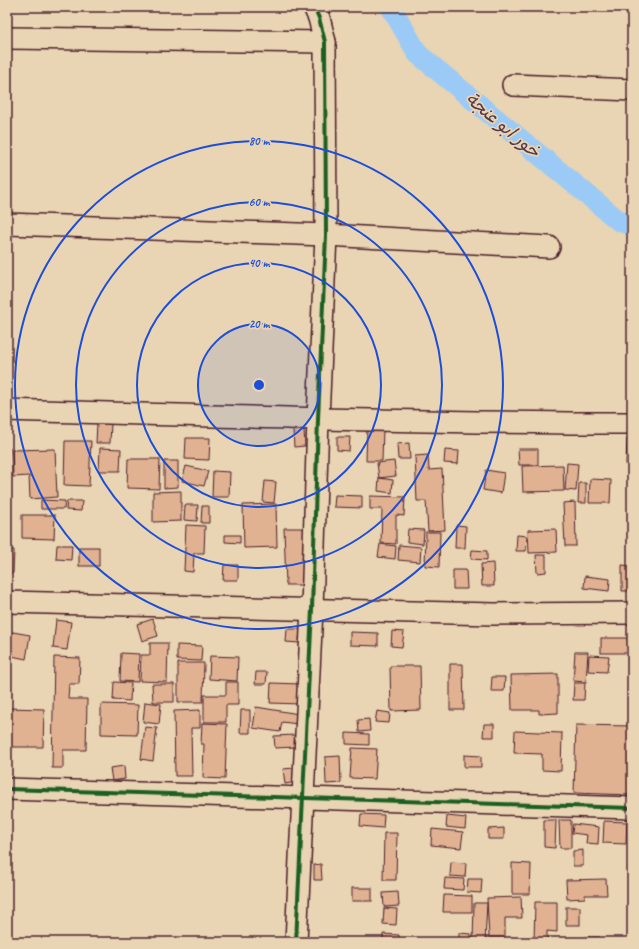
<svg xmlns="http://www.w3.org/2000/svg" width="639" height="949" font-family="Caveat,'Playpen Sans Arabic',sans-serif">
	<style>
		.lines { fill: none; stroke-linecap: round; stroke-linejoin: round }
		.canal { stroke: #9bcaf6; stroke-width: 21 }
		.building { fill: #e1b292; stroke: #4a1f2b }
		.minor-casing { stroke: #4a1f2b; stroke-width: 24 }
		.minor { stroke: #e9d5b3; stroke-width: 21 }
		.cycleway-casing { stroke: #e9d5b3; stroke-width: 6 }
		.cycleway { stroke: #1b5e20; stroke-width: 4 }
		.ring { fill: none; stroke: #1d4ed8; stroke-width: 2 }
		.labels { text-anchor: middle; dominant-baseline: central; stroke-width: 3.5; stroke-linejoin: round; paint-order: stroke }
		.water-label { font-size: 18px; font-style: italic; fill: #563949; stroke: #e9d5b3 }
		.centre { fill: #1d4ed8; stroke: #e9d5b3; stroke-width: 2 }
		.ring-label { font-size: 12px; text-anchor: middle; font-weight: bold; fill: #1d4ed8; stroke: #e9d5b3; stroke-width: 3.5; stroke-linejoin: round; paint-order: stroke }
	</style>
	<rect width="100%" height="100%" fill="#e9d5b3"/>
	<filter id="ink" filterUnits="userSpaceOnUse"><feTurbulence type="fractalNoise" baseFrequency=".025" numOctaves="2"/><feDisplacementMap in="SourceGraphic" scale="8" xChannelSelector="R" yChannelSelector="G"/><feConvolveMatrix kernelMatrix="1 2 1 2 8 2 1 2 1" color-interpolation-filters="sRGB"/></filter>
	<g filter="url(#ink)">
		<g class="lines">
			<polyline class="canal" points="391,7 418,54 619,221 632,225"/>
		</g>
		<g class="building">
			<polygon points="97,423 111,423 110,443 96,443"/>
			<polygon points="367,428 383,429 382,461 366,461"/>
			<polygon points="293,430 304,430 305,446 294,447"/>
			<polygon points="337,437 350,437 349,451 337,450"/>
			<polygon points="186,438 210,438 209,460 185,459"/>
			<polygon points="627,438 632,438 632,466 626,465"/>
			<polygon points="65,441 91,441 89,486 64,485"/>
			<polygon points="409,443 410,459 398,459 397,444"/>
			<polygon points="7,448 10,448 9,471 7,471"/>
			<polygon points="100,448 121,449 120,471 99,471"/>
			<polygon points="55,449 57,497 30,499 29,476 13,477 12,450"/>
			<polygon points="518,449 538,449 538,465 519,465"/>
			<polygon points="445,450 459,451 458,464 444,463"/>
			<polygon points="428,455 429,470 442,469 445,530 428,531 426,501 417,501 415,456"/>
			<polygon points="128,459 160,459 159,489 127,488"/>
			<polygon points="164,461 178,461 178,487 164,488"/>
			<polygon points="394,461 396,476 379,478 377,463"/>
			<polygon points="567,463 578,464 576,491 565,490"/>
			<polygon points="563,465 564,491 523,492 522,466"/>
			<polygon points="186,466 208,471 204,486 182,481"/>
			<polygon points="486,470 504,473 501,493 483,490"/>
			<polygon points="213,471 230,472 229,497 212,497"/>
			<polygon points="7,473 11,474 9,491 7,491"/>
			<polygon points="379,478 393,480 392,493 378,491"/>
			<polygon points="590,479 611,480 610,503 589,503"/>
			<polygon points="265,481 276,482 274,503 263,502"/>
			<polygon points="579,483 586,483 586,503 578,503"/>
			<polygon points="181,491 181,521 153,522 153,492"/>
			<polygon points="335,495 362,496 362,508 334,507"/>
			<polygon points="370,496 405,497 404,516 396,515 396,544 381,543 382,509 370,509"/>
			<polygon points="7,497 11,524 7,525"/>
			<polygon points="41,500 65,501 64,509 41,509"/>
			<polygon points="67,501 82,501 81,511 66,510"/>
			<polygon points="575,502 576,546 565,546 563,503"/>
			<polygon points="276,504 277,547 244,548 243,505"/>
			<polygon points="185,505 198,505 197,521 184,520"/>
			<polygon points="202,506 209,506 209,523 201,523"/>
			<polygon points="22,515 55,515 54,539 22,538"/>
			<polygon points="186,525 205,526 204,553 194,553 193,572 184,571"/>
			<polygon points="456,525 466,526 465,548 455,548"/>
			<polygon points="284,528 304,528 306,585 286,585"/>
			<polygon points="408,529 424,530 423,544 407,542"/>
			<polygon points="556,529 557,552 529,553 528,530"/>
			<polygon points="426,532 440,532 439,567 425,566"/>
			<polygon points="225,535 240,535 240,543 225,542"/>
			<polygon points="517,535 527,536 526,551 516,551"/>
			<polygon points="380,544 396,546 395,559 378,557"/>
			<polygon points="57,545 72,545 71,560 56,559"/>
			<polygon points="399,545 421,547 420,562 398,560"/>
			<rect x="79" y="547" width="20" height="19"/>
			<polygon points="7,549 14,550 13,573 7,573"/>
			<polygon points="472,550 487,551 487,560 471,559"/>
			<polygon points="536,555 546,555 546,572 537,573"/>
			<polygon points="493,563 494,586 482,586 481,564"/>
			<polygon points="224,565 238,565 238,580 223,580"/>
			<polygon points="622,565 632,566 632,591 622,591"/>
			<polygon points="453,570 466,570 467,589 453,589"/>
			<polygon points="585,576 610,579 609,591 584,588"/>
			<polygon points="153,619 158,636 142,641 137,624"/>
			<polygon points="56,620 71,622 67,650 53,648"/>
			<polygon points="287,629 300,629 299,643 286,642"/>
			<polygon points="7,631 30,635 26,659 7,655"/>
			<polygon points="392,631 404,632 402,647 391,646"/>
			<polygon points="350,632 378,633 378,646 350,645"/>
			<rect x="601" y="638" width="31" height="15"/>
			<polygon points="150,643 168,643 167,682 140,681 141,655 150,655"/>
			<polygon points="177,645 202,646 201,661 177,660"/>
			<polygon points="575,652 588,652 586,682 573,681"/>
			<polygon points="121,653 139,654 138,682 120,681"/>
			<polygon points="589,655 609,656 607,672 588,671"/>
			<polygon points="210,656 238,657 237,681 209,679"/>
			<polygon points="54,657 80,658 79,684 69,684 68,699 87,699 86,750 63,750 63,768 52,768"/>
			<polygon points="178,663 204,663 203,702 178,702"/>
			<polygon points="450,664 463,664 464,710 450,710"/>
			<polygon points="390,666 420,666 421,710 391,711"/>
			<polygon points="256,672 267,672 266,684 255,684"/>
			<polygon points="558,674 558,713 539,714 539,710 512,710 511,675"/>
			<polygon points="492,677 505,677 504,691 491,691"/>
			<polygon points="114,682 131,683 130,701 113,700"/>
			<polygon points="226,682 238,682 238,705 226,705 226,722 204,722 204,695 226,695"/>
			<polygon points="271,683 301,684 300,704 270,703"/>
			<polygon points="574,683 585,683 584,700 573,700"/>
			<polygon points="152,684 174,684 174,702 153,702"/>
			<polygon points="145,702 161,704 159,724 143,722"/>
			<polygon points="101,704 138,705 137,735 101,734"/>
			<polygon points="256,707 299,714 298,724 282,722 280,732 253,728"/>
			<polygon points="7,708 44,709 43,747 7,747"/>
			<polygon points="200,710 200,728 191,728 192,776 175,776 174,711"/>
			<polygon points="241,710 250,710 250,733 240,733"/>
			<polygon points="377,711 390,713 389,723 375,722"/>
			<polygon points="369,719 370,731 359,732 358,720"/>
			<polygon points="202,723 227,724 225,779 203,778 204,744 201,744"/>
			<polygon points="484,724 494,724 494,737 483,737"/>
			<polygon points="576,725 632,726 632,795 574,793"/>
			<polygon points="145,727 157,728 153,761 141,759"/>
			<polygon points="515,731 562,733 561,771 542,770 542,754 514,753"/>
			<polygon points="346,733 369,734 369,745 346,744"/>
			<polygon points="295,735 295,747 275,748 274,736"/>
			<polygon points="352,748 377,749 375,779 350,778"/>
			<polygon points="464,755 481,756 481,767 464,767"/>
			<polygon points="340,756 341,783 326,784 325,757"/>
			<polygon points="124,766 125,779 112,781 110,768"/>
			<polygon points="294,768 296,782 285,784 283,769"/>
			<polygon points="361,814 384,815 383,828 360,826"/>
			<polygon points="447,816 466,818 465,829 446,827"/>
			<polygon points="544,820 556,820 555,848 544,847"/>
			<polygon points="559,820 571,820 571,848 560,848"/>
			<polygon points="604,821 627,822 626,844 603,843"/>
			<polygon points="573,824 599,827 598,844 586,843 587,835 572,833"/>
			<polygon points="504,828 504,839 488,839 488,829"/>
			<polygon points="432,829 463,832 461,848 431,845"/>
			<polygon points="384,833 397,833 396,880 383,880"/>
			<polygon points="583,850 583,866 573,866 573,851"/>
			<polygon points="451,862 466,863 465,877 450,876"/>
			<polygon points="512,863 531,864 530,894 512,894"/>
			<polygon points="321,864 322,880 314,880 314,865"/>
			<polygon points="445,878 464,879 463,890 444,889"/>
			<polygon points="468,879 482,879 481,893 467,892"/>
			<polygon points="606,879 607,895 585,895 585,898 567,899 566,880"/>
			<rect x="352" y="888" width="20" height="13"/>
			<polygon points="398,892 399,906 384,907 383,893"/>
			<polygon points="444,895 472,896 472,912 443,912"/>
			<polygon points="521,897 522,918 505,918 505,937 489,937 487,898"/>
			<polygon points="535,902 557,902 557,932 547,931 547,942 534,942"/>
			<polygon points="474,903 487,903 485,942 473,942"/>
			<rect x="566" y="907" width="14" height="18"/>
			<polygon points="384,908 397,909 396,925 383,924"/>
			<polygon points="459,933 471,934 471,942 459,942"/>
			<polygon points="383,934 399,935 399,942 383,942"/>
			<rect x="585" y="937" width="14" height="5"/>
		</g>
		<g class="lines">
			<defs>
				<g id="minor">
					<polyline points="7,38 325,42"/>
					<polyline points="513,85 632,90"/>
					<polyline points="7,224 326,235 549,247"/>
					<path d="M7 410C215 416 424 423 632 423"/>
					<polyline points="7,602 494,614 632,613"/>
					<polyline points="7,789 632,808"/>
					<polyline points="296,942 312,609 318,419 326,235 325,42 319,18 314,7"/>
				</g>
			</defs>
			<use href="#minor" class="minor-casing"/>
			<use href="#minor" class="minor"/>
			<defs>
				<g id="cycleway">
					<polyline points="7,789 632,808"/>
					<polyline points="296,942 312,609 318,419 326,235 325,42 319,18 314,7"/>
				</g>
			</defs>
			<use href="#cycleway" class="cycleway-casing"/>
			<use href="#cycleway" class="cycleway"/>
		</g>
	</g>
	<circle cx="259" cy="385" r="61" fill="#1d4ed8" fill-opacity=".12"/>
	<g class="ring">
		<circle cx="259" cy="385" r="61"/>
		<circle cx="259" cy="385" r="122"/>
		<circle cx="259" cy="385" r="183"/>
		<circle cx="259" cy="385" r="244"/>
	</g>
	<g class="labels">
		<g class="water-label">
			<text transform="translate(503 125) rotate(40)">خور ابو عنجة</text>
		</g>
	</g>
	<circle cx="259" cy="385" r="6" class="centre"/>
	<g class="ring-label">
		<text x="259" y="145">80 m</text>
		<text x="259" y="206">60 m</text>
		<text x="259" y="267">40 m</text>
		<text x="259" y="328">20 m</text>
	</g>
	<rect width="639" height="949" fill="none" stroke="#e9d5b3" stroke-width="24"/>
	<rect x="12" y="12" width="615" height="925" fill="none" stroke="#4a1f2b" stroke-width="1.5" filter="url(#ink)"/>
</svg>
